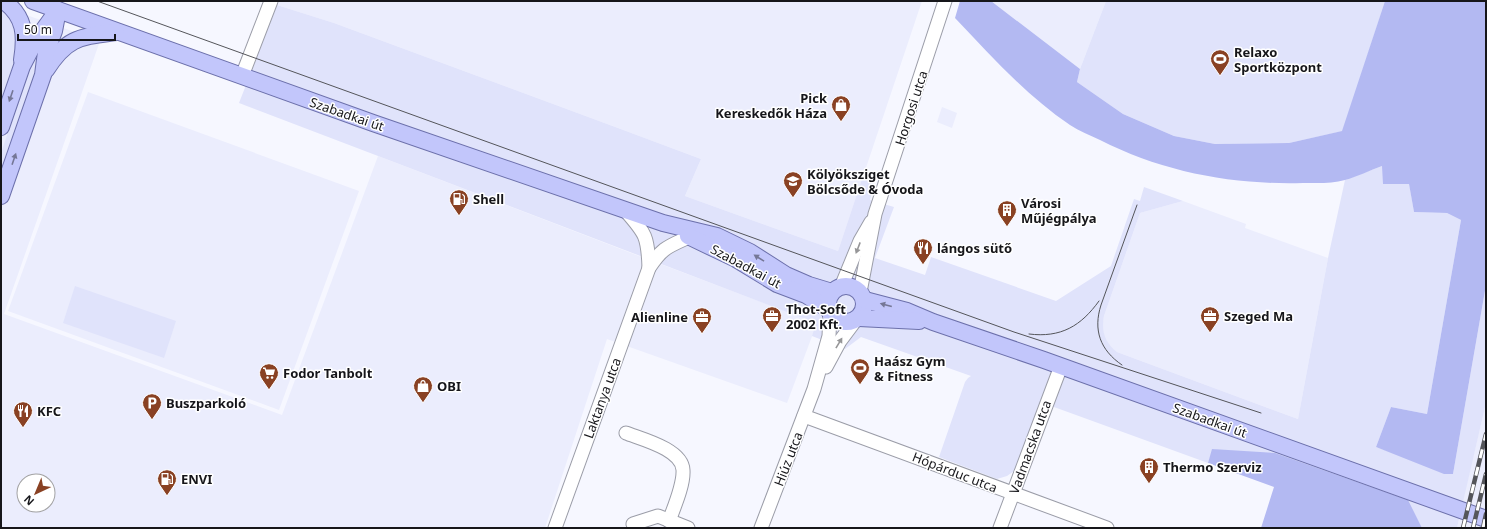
<svg xmlns="http://www.w3.org/2000/svg" width="1487" height="529" font-family="'Noto Sans',sans-serif">
	<style>
		.built { fill: #ebedfd; fill-rule: evenodd }
		.green { fill: #e0e3fb }
		.forest { fill: #b3b9f2 }
		.lines { fill: none; stroke-linecap: round; stroke-linejoin: round }
		.minor-casing { stroke: #9b9da8; stroke-width: 15 }
		.major-casing { stroke: #6c70ab; stroke-width: 18 }
		.minor { stroke: #fff; stroke-width: 13 }
		.major { stroke: #c2c6fb; stroke-width: 16 }
		.tram { stroke: #54555a; stroke-width: 1 }
		.rail-casing { stroke: #54555a; stroke-width: 4.5 }
		.rail { stroke: #fff; stroke-width: 3; stroke-dasharray: 9; stroke-linecap: butt }
		.oneway { fill: #757796 }
		.oneway2 { fill: #969698 }
		.labels { text-anchor: middle; dominant-baseline: central; stroke-width: 3; stroke-linejoin: round; paint-order: stroke }
		.poi-label { font-size: 13px; font-weight: bold; fill: #16161a; stroke: #fff; text-anchor: start }
		.street-label { font-size: 13px; fill: #16161a; stroke: #fff }
	</style>
	<rect width="100%" height="100%" fill="#f6f7ff"/>
	<g class="built">
		<polygon points="279,1 922,1 838,251 685,196 701,159 618,128 334,23 277,5"/>
		<polygon points="991,1 1106,1 1080,69"/>
		<path d="M1 6 100 41 4 314 282 415 378 156 631 253 817 323 787 403 607 339 545 528H1ZM24 481H48V505H24Z"/>
		<polygon points="88,92 359,191 279,410 8,311"/>
		<polygon points="942,107 957,113 952,128 937,122"/>
		<polygon points="1183,201 1246,224 1245,228 1328,258 1298,419 1117,352 1111,348 1105,339 1102,327 1104,316 1140,213"/>
		<polygon points="1486,403 1486,528 1457,528 1466,487"/>
	</g>
	<g class="green">
		<polygon points="1106,1 1385,1 1343,131 1289,143 1215,144 1174,136 1123,114 1077,82 1080,69"/>
		<path d="M277 5 334 23 618 128 701 159 685 196 838 251 863 176 874 180 870 200 894 207 875 258 925 275 931 257 1056 301 1111 266 1134 199 1140 201 1144 187 1183 201 1140 213 1104 316C1101 332 1105 342 1117 352L1298 419 1328 258 1345 180 1382 166 1409 183 1414 212 1447 213 1461 220 1427 414 1391 407 1376 447 1453 474 1486 285V403L1457 528H1422L1407 500 1213 449 1208 463 1043 403 1017 469 1007 476 997 479 939 457 965 382 968 378 971 376 861 337 845 349 812 336 816 323 239 103Z"/>
		<polygon points="1,9 6,11 15,31 17,51 1,101"/>
		<polygon points="49,33 1,175 1,153 36,50"/>
		<polygon points="75,286 176,321 164,358 63,323"/>
	</g>
	<g class="forest">
		<path d="M960 1H991L1080 69 1077 82 1123 114 1174 136 1215 144 1289 143 1342 131 1385 1H1486V285L1453 474H1444L1376 447 1391 407 1427 414 1461 220 1447 213 1414 212 1409 184H1383L1382 166C1370 170 1357 177 1345 180 1332 184 1316 183 1303 183 1232 185 1163 172 1100 140 1090 135 1079 131 1070 125 1027 96 991 56 955 18Z"/>
		<polygon points="1212,449 1275,453 1408,500 1422,528 1261,528 1274,487 1208,463"/>
	</g>
	<g class="lines">
		<defs>
			<g id="minor">
				<polyline points="242,76 271,1"/>
				<path d="M624 209C645 233 648 235 649 268"/>
				<polyline points="841,287 860,241 871,222"/>
				<polyline points="860,292 875,214 945,1"/>
				<polyline points="826,367 840,341 855,321"/>
				<polyline points="804,416 1107,528"/>
				<path d="M626 433C641 439 682 449 683 470 684 485 674 507 669 521"/>
				<polyline points="633,524 658,516 688,528"/>
				<path d="M555 528 649 268C662 248 667 247 689 237"/>
				<polyline points="761,528 814,389 829,336 830,314"/>
				<polyline points="1000,528 1061,366"/>
			</g>
			<g id="major">
				<path d="M4 1C25 17 26 35 22 60"/>
				<polyline points="33,1 373,123 663,223 717,236 750,252 786,275 809,285 832,292"/>
				<path d="M46 70C67 37 80 37 116 32"/>
				<polyline points="1,127 22,66 34,43 55,14"/>
				<polyline points="1,196 43,75 46,52 54,31 58,10"/>
				<polyline points="688,236 736,259 777,284 806,295 828,309"/>
				<circle cx="846" cy="304" r="18"/>
				<polyline points="865,300 907,311 933,322 1044,360 1486,519"/>
				<polyline points="859,318 919,321"/>
			</g>
		</defs>
		<use href="#minor" class="minor-casing"/>
		<use href="#major" class="major-casing"/>
		<use href="#minor" class="minor"/>
		<use href="#major" class="major"/>
		<g class="tram">
			<polyline points="97,1 1014,332 1261,413"/>
			<path d="M1029 334C1061 338 1081 326 1099 301"/>
			<path d="M1122 365C1100 350 1093 330 1101 305L1137 205"/>
		</g>
		<defs>
			<g id="rail">
				<polyline points="1463,528 1486,434"/>
				<polyline points="1473,528 1486,474"/>
				<polyline points="1483,528 1486,514"/>
			</g>
		</defs>
		<use href="#rail" class="rail-casing"/>
		<use href="#rail" class="rail"/>
	</g>
	<defs><path id="oneway-solid" d="M-6-.8H1V-3.2L6.5 0L1 3.2V.8H-6Z"/></defs>
	<g class="oneway">
		<use href="#oneway-solid" transform="translate(11 96) rotate(109)"/>
		<use href="#oneway-solid" transform="translate(14 159) rotate(-71)"/>
		<use href="#oneway-solid" transform="translate(759 258) rotate(-148)"/>
		<use href="#oneway-solid" transform="translate(886 305) rotate(-165)"/>
	</g>
	<g class="oneway2">
		<use href="#oneway-solid" transform="translate(858 248) rotate(111)"/>
		<use href="#oneway-solid" transform="translate(839 343) rotate(-59)"/>
	</g>
	<defs>
		<symbol id="stadium-pin" viewBox="-11 -11 22 30"><path d="M0 17L-7.5 6A9.5 9.5 0 1 1 7.5 6Z" fill="#894123" stroke="#fff"/><path d="M0-5a6.5 5 0 1 0 0 10a6.5 5 0 1 0 0-10ZM-3.5-1.8h7v3.6h-7Z" fill="#fff"/></symbol>
		<symbol id="shop-pin" viewBox="-11 -11 22 30"><path d="M0 17L-7.5 6A9.5 9.5 0 1 1 7.5 6Z" fill="#894123" stroke="#fff"/><path d="M-5-2.5h2.3a2.7 3.5 0 0 1 5.4 0H5L5.5 6h-11ZM-1.5-2.5h3a1.5 2.3 0 0 0-3 0Z" fill="#fff"/></symbol>
		<symbol id="school-pin" viewBox="-11 -11 22 30"><path d="M0 17L-7.5 6A9.5 9.5 0 1 1 7.5 6Z" fill="#894123" stroke="#fff"/><path d="M0-5L7-2L0 1L-7-2ZM-4 1L0 2.5L4 1V4Q0 6-4 4Z" fill="#fff"/></symbol>
		<symbol id="fuel-pin" viewBox="-11 -11 22 30"><path d="M0 17L-7.5 6A9.5 9.5 0 1 1 7.5 6Z" fill="#894123" stroke="#fff"/><path d="M-5.5-6h7V0h2V4h1.3V-2.5L3-4.5l.8-.8L6-3V5H2.5V1h-1V6h-7ZM-4.2-4.7v3.2H.2V-4.7Z" fill="#fff"/></symbol>
		<symbol id="building-pin" viewBox="-11 -11 22 30"><path d="M0 17L-7.5 6A9.5 9.5 0 1 1 7.5 6Z" fill="#894123" stroke="#fff"/><path d="M-4-6H4V6H1V3H-1V6H-4ZM-2.5-4.3h1.7v1.8h-1.7ZM.8-4.3h1.7v1.8H.8ZM-2.5-1h1.7V.8h-1.7ZM.8-1h1.7V.8H.8Z" fill="#fff"/></symbol>
		<symbol id="restaurant-pin" viewBox="-11 -11 22 30"><path d="M0 17L-7.5 6A9.5 9.5 0 1 1 7.5 6Z" fill="#894123" stroke="#fff"/><path d="M-5-6h1v4h1v-4h1v4h1v-4h1v5L-1.5 .5V6h-2V.5L-5-1ZM5-6V6H3V1.5H1.5Q1.5-4 5-6Z" fill="#fff"/></symbol>
		<symbol id="office-pin" viewBox="-11 -11 22 30"><path d="M0 17L-7.5 6A9.5 9.5 0 1 1 7.5 6Z" fill="#894123" stroke="#fff"/><path d="M-6-3h4V-5.5h4V-3h4V5H-6ZM-1-4.5V-3h2v-1.5ZM-6 0V1H6V0Z" fill="#fff"/></symbol>
		<symbol id="supermarket-pin" viewBox="-11 -11 22 30"><path d="M0 17L-7.5 6A9.5 9.5 0 1 1 7.5 6Z" fill="#894123" stroke="#fff"/><path d="M-6-5.5h2.5l.6 2H6L4.5 2H-2.5L-4.4-4H-6ZM-1.5 3.2a1.3 1.3 0 1 0 .1 0ZM3 3.2a1.3 1.3 0 1 0 .1 0Z" fill="#fff"/></symbol>
		<symbol id="parking-pin" viewBox="-11 -11 22 30"><path d="M0 17L-7.5 6A9.5 9.5 0 1 1 7.5 6Z" fill="#894123" stroke="#fff"/><path d="M-3.5-5.5H1a3.5 3.5 0 0 1 0 7H-1V5.5H-3.5ZM-1-3.4V-.6H.8a1.4 1.4 0 0 0 0-2.8Z" fill="#fff"/></symbol>
	</defs>
	<g fill-rule="evenodd">
		<use href="#stadium-pin" x="1209" y="48" width="22" height="30"/>
		<use href="#shop-pin" x="830" y="94" width="22" height="30"/>
		<use href="#school-pin" x="782" y="170" width="22" height="30"/>
		<use href="#fuel-pin" x="448" y="188" width="22" height="30"/>
		<use href="#building-pin" x="996" y="199" width="22" height="30"/>
		<use href="#restaurant-pin" x="912" y="237" width="22" height="30"/>
		<use href="#office-pin" x="761" y="305" width="22" height="30"/>
		<use href="#office-pin" x="1199" y="305" width="22" height="30"/>
		<use href="#office-pin" x="691" y="306" width="22" height="30"/>
		<use href="#stadium-pin" x="849" y="357" width="22" height="30"/>
		<use href="#supermarket-pin" x="258" y="362" width="22" height="30"/>
		<use href="#shop-pin" x="412" y="375" width="22" height="30"/>
		<use href="#parking-pin" x="141" y="392" width="22" height="30"/>
		<use href="#restaurant-pin" x="12" y="400" width="22" height="30"/>
		<use href="#building-pin" x="1138" y="456" width="22" height="30"/>
		<use href="#fuel-pin" x="156" y="468" width="22" height="30"/>
	</g>
	<g class="labels">
		<g class="poi-label">
			<text x="1234" y="52">Relaxo<tspan x="1234" dy="15">Sportközpont</tspan></text>
			<text x="827" y="98" text-anchor="end">Pick<tspan x="827" dy="15">Kereskedők Háza</tspan></text>
			<text x="807" y="174">Kölyöksziget<tspan x="807" dy="15">Bölcsőde &amp; Óvoda</tspan></text>
			<text x="473" y="199">Shell</text>
			<text x="1021" y="203">Városi<tspan x="1021" dy="15">Műjégpálya</tspan></text>
			<text x="937" y="248">lángos sütő</text>
			<text x="786" y="309">Thot-Soft<tspan x="786" dy="15">2002 Kft.</tspan></text>
			<text x="1224" y="316">Szeged Ma</text>
			<text x="688" y="317" text-anchor="end">Alienline</text>
			<text x="874" y="361">Haász Gym<tspan x="874" dy="15">&amp; Fitness</tspan></text>
			<text x="283" y="373">Fodor Tanbolt</text>
			<text x="437" y="386">OBI</text>
			<text x="166" y="403">Buszparkoló</text>
			<text x="37" y="411">KFC</text>
			<text x="1163" y="467">Thermo Szerviz</text>
			<text x="181" y="479">ENVI</text>
		</g>
		<g class="street-label">
			<text transform="translate(911 108) rotate(-72)">Horgosi utca</text>
			<text transform="translate(347 114) rotate(19)">Szabadkai út</text>
			<text transform="translate(746 266) rotate(28)">Szabadkai út</text>
			<text transform="translate(602 398) rotate(-70)">Laktanya utca</text>
			<text transform="translate(1210 420) rotate(20)">Szabadkai út</text>
			<text transform="translate(1030 447) rotate(-70)">Vadmacska utca</text>
			<text transform="translate(788 459) rotate(-69)">Hiúz utca</text>
			<text transform="translate(955 472) rotate(21)">Hópárduc utca</text>
		</g>
	</g>
	<rect width="1487" height="529" fill="none" stroke="#16161a" stroke-width="4"/>
	<g transform="translate(36 493) rotate(224)"><circle r="19" fill="#ffffff" stroke="#a2a2a3"/>
	<path d="M0-3L7 15L0 10L-7 15Z" fill="#894123"/>
	<text y="-6" font-size="11" font-weight="bold" text-anchor="middle" fill="#16161a">N</text>
	</g>
	<path d="M18 34v6h97v-6" fill="none" stroke="#16161a" stroke-width="2"/>
	<text x="24" y="34" font-size="12" fill="#16161a" stroke="#ffffff" stroke-width="3" paint-order="stroke">50 m</text>
</svg>
